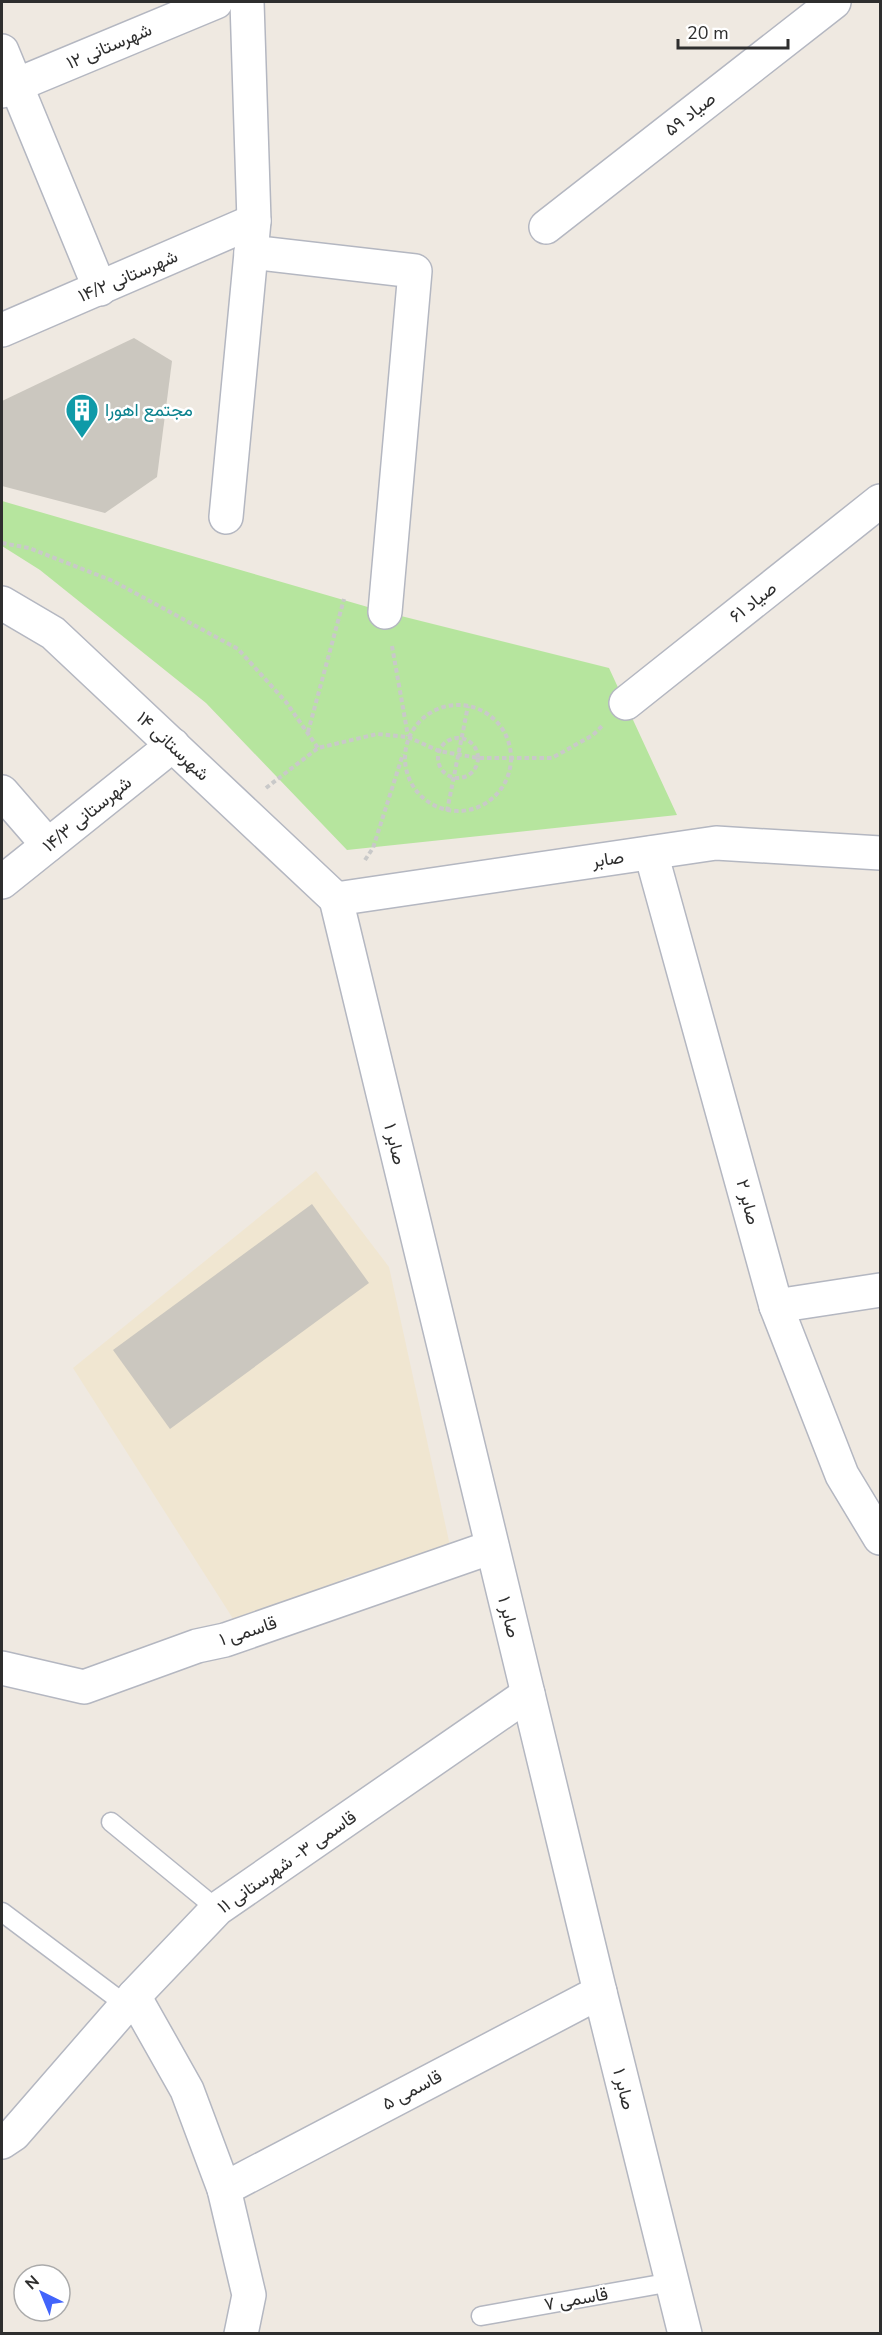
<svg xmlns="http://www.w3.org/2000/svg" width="882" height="2335" font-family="'Nunito Sans',Vazirmatn,sans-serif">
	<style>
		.education { fill: #f0e6d1 }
		.green { fill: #b6e59e }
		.building { fill: #cbc7bf }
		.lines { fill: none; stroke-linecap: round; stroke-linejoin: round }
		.lane-casing { stroke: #b4b7c1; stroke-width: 21 }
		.street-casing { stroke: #b4b7c1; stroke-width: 36 }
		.secondary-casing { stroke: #b4b7c1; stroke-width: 36 }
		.path { stroke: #c9c9c9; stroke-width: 4; stroke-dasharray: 4.5 3; stroke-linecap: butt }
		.lane { stroke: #fff; stroke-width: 18 }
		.street { stroke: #fff; stroke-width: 33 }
		.secondary { stroke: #fff; stroke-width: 33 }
		.labels { text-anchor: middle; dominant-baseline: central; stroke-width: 5; stroke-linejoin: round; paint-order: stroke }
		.street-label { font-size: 18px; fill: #2e2e2e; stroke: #fff }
		.culture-label { font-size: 18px; fill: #0d838f; stroke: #fff; text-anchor: start }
	</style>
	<rect width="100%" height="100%" fill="#efe9e1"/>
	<polygon class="education" points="316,1171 389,1267 452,1555 347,1577 246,1639 73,1368"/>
	<polygon class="green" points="2,501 385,612 609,668 677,815 347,850 206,703 40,570 2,546"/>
	<g class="building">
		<polygon points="134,338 172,361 157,477 105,513 2,486 2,401"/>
		<polygon points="312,1204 369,1283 170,1429 113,1350"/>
	</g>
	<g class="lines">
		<defs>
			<g id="lane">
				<polyline points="111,1822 217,1909"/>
				<polyline points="2,1912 126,2005"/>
				<polyline points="481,2316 672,2282"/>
			</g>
			<g id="street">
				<polyline points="2,51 100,289"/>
				<polyline points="2,91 216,2"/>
				<polyline points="546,227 834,2"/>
				<polyline points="251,252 415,271 385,612"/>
				<polyline points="2,330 254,221"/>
				<polyline points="226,517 254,221 247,2"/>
				<polyline points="626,703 880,501"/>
				<polyline points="2,792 48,845"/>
				<polyline points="651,853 776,1306 842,1475 880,1538"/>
				<polyline points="2,882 173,745"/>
				<polyline points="776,1306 880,1290"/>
				<polyline points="2,1668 84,1687 197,1646 225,1640 492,1547"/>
				<polyline points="134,1996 187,2090 224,2189 249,2295 241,2334"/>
				<polyline points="2,2142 14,2134 134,1996 217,1909 528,1694"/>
				<polyline points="224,2189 600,1992"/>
			</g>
			<g id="secondary">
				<polyline points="2,603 53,633 336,899"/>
				<polyline points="336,899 600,1992 685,2334"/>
				<polyline points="336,899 716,843 880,853"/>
			</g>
		</defs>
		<use href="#lane" class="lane-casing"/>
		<use href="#street" class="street-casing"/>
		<use href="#secondary" class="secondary-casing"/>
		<g class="path">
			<polyline points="2,543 29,548 113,581 238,649 286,702 318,748"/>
			<polyline points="392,646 408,736"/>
			<circle cx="458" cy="758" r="53"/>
			<polyline points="308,732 344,599"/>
			<circle cx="458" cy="758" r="20"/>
			<polyline points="266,788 318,748 377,734 408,737 439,751 478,758 552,758 593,735 602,726"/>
			<polyline points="447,811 468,706"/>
			<polyline points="365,860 373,848 403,754"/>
		</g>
		<use href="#lane" class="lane"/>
		<use href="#street" class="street"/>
		<use href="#secondary" class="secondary"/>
	</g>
	<defs>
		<symbol id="building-pin" viewBox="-11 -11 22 30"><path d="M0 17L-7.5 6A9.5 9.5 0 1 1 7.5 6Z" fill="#0f9aa8" stroke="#fff"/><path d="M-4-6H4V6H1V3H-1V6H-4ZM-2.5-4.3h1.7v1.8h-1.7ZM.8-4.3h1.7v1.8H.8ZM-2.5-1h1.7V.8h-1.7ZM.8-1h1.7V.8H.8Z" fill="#fff"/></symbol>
	</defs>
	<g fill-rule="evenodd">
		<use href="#building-pin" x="63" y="391" width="38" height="52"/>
	</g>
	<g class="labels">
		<g class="street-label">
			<text transform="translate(109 46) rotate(-23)">شهرستانی ۱۲</text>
			<text transform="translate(690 114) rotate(-38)">صیاد ۵۹</text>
			<text transform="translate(128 276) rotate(-23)">شهرستانی ۱۴/۲</text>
			<text transform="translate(753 602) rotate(-38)">صیاد ۶۱</text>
			<text transform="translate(173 746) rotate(43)">شهرستانی ۱۴</text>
			<text transform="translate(87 814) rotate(-39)">شهرستانی ۱۴/۳</text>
			<text transform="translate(608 859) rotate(-8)">صابر</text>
			<text transform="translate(395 1144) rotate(76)">صابر ۱</text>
			<text transform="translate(748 1202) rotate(75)">صابر ۲</text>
			<text transform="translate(509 1617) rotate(76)">صابر ۱</text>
			<text transform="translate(248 1631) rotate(-18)">قاسمی ۱</text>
			<text transform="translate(287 1862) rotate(-35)">قاسمی ۳- شهرستانی ۱۱</text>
			<text transform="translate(624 2089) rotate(76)">صابر ۱</text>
			<text transform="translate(412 2090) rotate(-28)">قاسمی ۵</text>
			<text transform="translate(576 2299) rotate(-10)">قاسمی ۷</text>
		</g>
		<g class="culture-label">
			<text x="105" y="410">مجتمع اهورا</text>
		</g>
	</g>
	<rect width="882" height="2335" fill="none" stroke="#2e2e2e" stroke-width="6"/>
	<g transform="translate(42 2293) rotate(317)"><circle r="28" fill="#ffffff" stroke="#ababab" stroke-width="1.5"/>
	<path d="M0-4.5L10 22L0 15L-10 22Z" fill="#4264fb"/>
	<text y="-9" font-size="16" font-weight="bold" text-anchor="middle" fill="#2e2e2e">N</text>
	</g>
	<path d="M678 39v9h110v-9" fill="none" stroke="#2e2e2e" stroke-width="3"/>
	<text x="687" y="39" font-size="18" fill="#2e2e2e" stroke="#ffffff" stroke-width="4.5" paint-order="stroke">20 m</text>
</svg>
